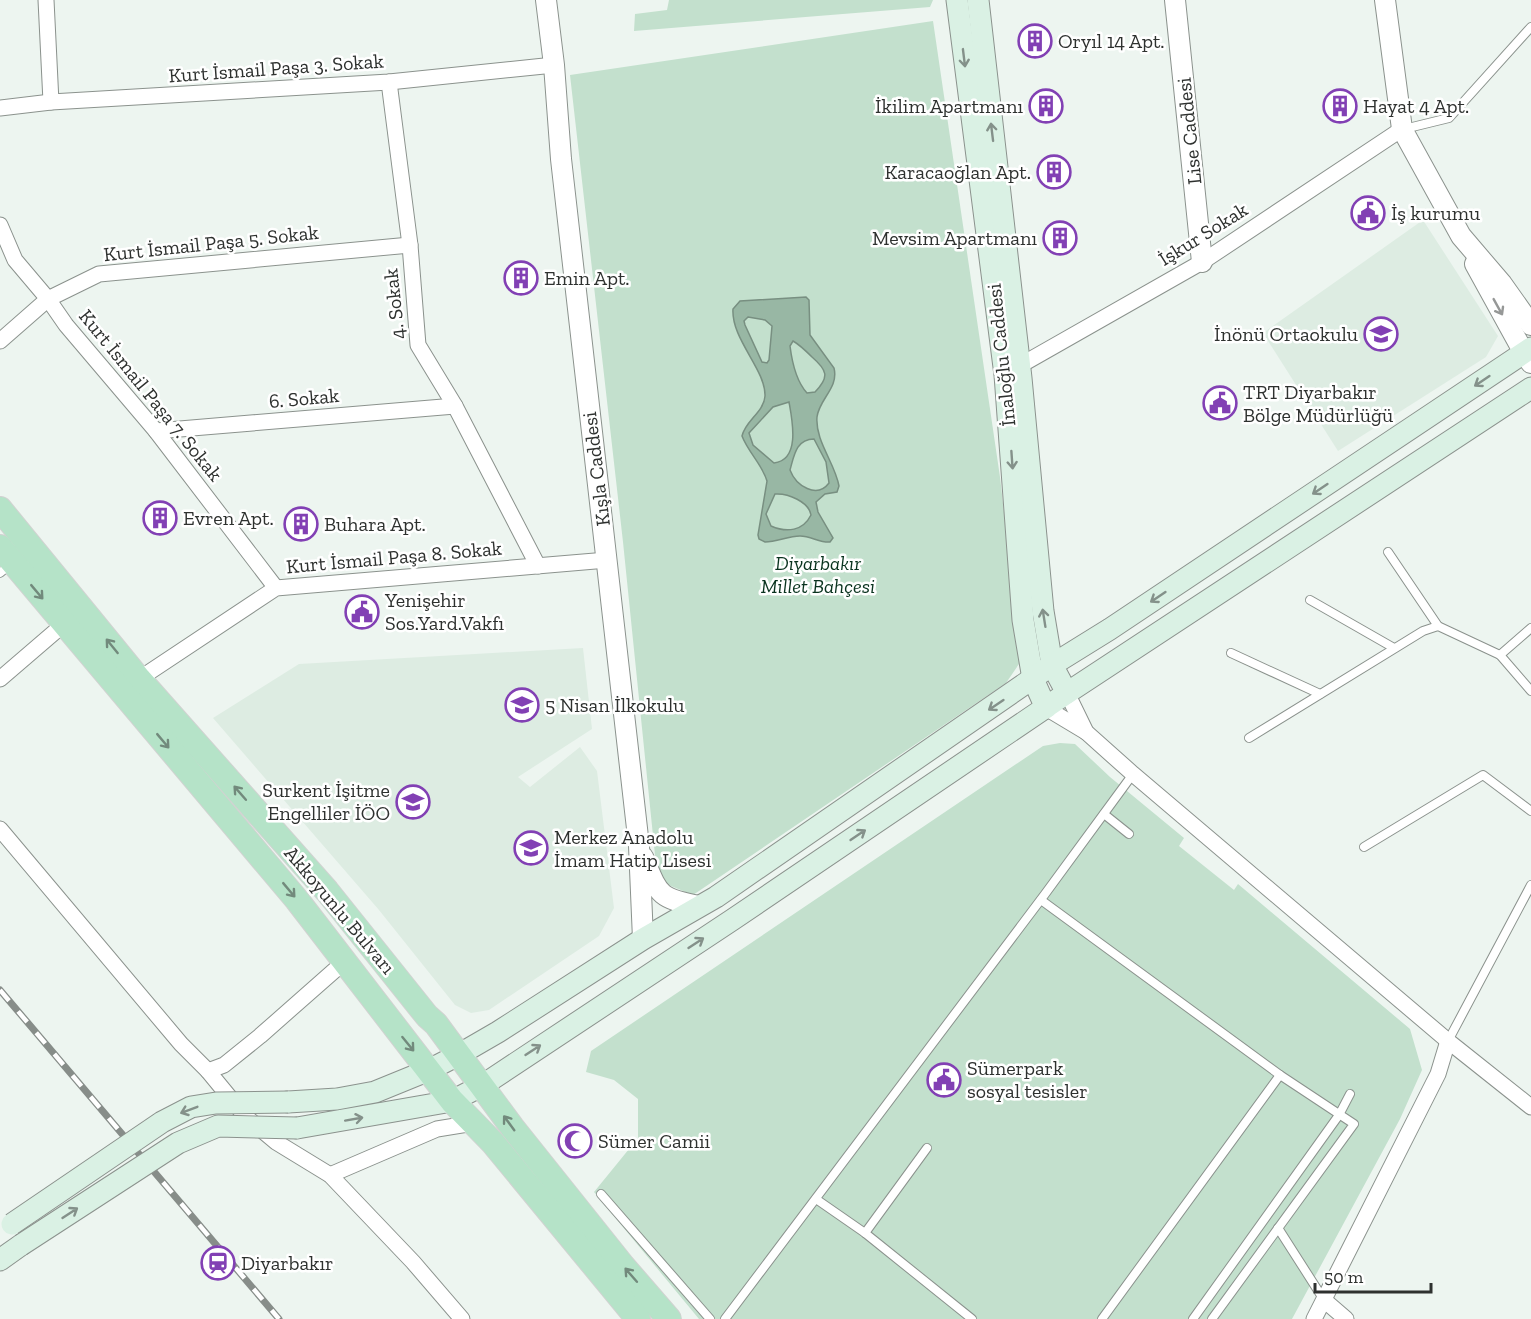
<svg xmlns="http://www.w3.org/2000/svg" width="1531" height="1319" font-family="'Zilla Slab',serif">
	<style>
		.built { fill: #ddece2 }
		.green { fill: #c3e0cd }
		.water { fill: #98b7a4; stroke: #788f81; stroke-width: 1.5; fill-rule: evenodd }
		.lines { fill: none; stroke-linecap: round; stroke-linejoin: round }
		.service-casing { stroke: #8b928d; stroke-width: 10 }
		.minor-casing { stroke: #8b928d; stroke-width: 17 }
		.tertiary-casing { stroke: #8b928d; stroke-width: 22 }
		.secondary-casing { stroke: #8b928d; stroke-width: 23 }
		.primary-casing { stroke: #d1d2d1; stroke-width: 26 }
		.service { stroke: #fff; stroke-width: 8 }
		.minor { stroke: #fff; stroke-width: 15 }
		.tertiary { stroke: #fff; stroke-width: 20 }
		.secondary { stroke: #daf1e4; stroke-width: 21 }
		.primary { stroke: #b5e3c8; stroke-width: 24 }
		.rail-casing { stroke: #878d89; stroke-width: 7 }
		.rail { stroke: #fff; stroke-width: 4.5; stroke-dasharray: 14; stroke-linecap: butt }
		.secondary-bridge-casing { stroke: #8b928d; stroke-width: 23; stroke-linecap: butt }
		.secondary-bridge { stroke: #daf1e4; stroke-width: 21 }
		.oneway { stroke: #84918a }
		.oneway2 { stroke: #969897 }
		.oneway3 { stroke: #728a7c }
		.labels { text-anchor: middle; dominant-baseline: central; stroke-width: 5; stroke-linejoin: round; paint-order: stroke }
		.poi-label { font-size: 20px; fill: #2e312f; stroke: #fff; text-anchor: start }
		.street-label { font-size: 20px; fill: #2e312f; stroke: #fff }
		.park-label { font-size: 20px; font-style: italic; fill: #09331e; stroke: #fff }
	</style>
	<rect width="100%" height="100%" fill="#edf5f0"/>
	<g class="built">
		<polygon points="1423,220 1498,336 1486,357 1338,451 1263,333"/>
		<polygon points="583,648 592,729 518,777 530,787 580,747 597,771 614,908 599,936 489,1010 471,1013 455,1005 379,910 213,718 299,664"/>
	</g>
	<g class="green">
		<polygon points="669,0 933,0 930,7 634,31 635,14 667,10"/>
		<polygon points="933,21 1000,477 1021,661 1006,683 693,895 666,884 656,865 623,542 570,75"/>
		<polygon points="1060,743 1075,744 1110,777 1184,838 1179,846 1234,890 1238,884 1410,1029 1422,1070 1400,1119 1292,1319 699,1319 594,1192 638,1138 638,1099 614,1080 586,1072 591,1051 1043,746"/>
	</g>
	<path class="water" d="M806 297 809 300 810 335 834 368C839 388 819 399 817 417 815 441 835 463 839 486L837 492 825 494 816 502 818 512 833 538 830 542C820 543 811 536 800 536 788 536 777 542 765 542L759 539 758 535 767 481C762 464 748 452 742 436 745 421 764 412 765 396 766 370 731 339 733 309L740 301ZM748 317 765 320 772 326 769 360 767 363 762 362 745 325 744 321ZM793 341C800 345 806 351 812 357 827 370 830 377 815 392L807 393C796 381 792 362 790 346ZM789 402C792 419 801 460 774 463L753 445 749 433 773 407ZM814 439 826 462 829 483C817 499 796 486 790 470 794 456 796 439 814 439ZM775 494C788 493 809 502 811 515 803 531 787 533 771 526L766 514Z"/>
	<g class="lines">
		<defs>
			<g id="service">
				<polyline points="1404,129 1449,118 1531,27"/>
				<polyline points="1388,552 1438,626"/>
				<polyline points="0,573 11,564"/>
				<polyline points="1310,600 1394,648"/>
				<polyline points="1231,653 1320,694"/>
				<polyline points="1500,655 1531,628"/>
				<polyline points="1249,738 1423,631 1438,626 1500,655 1531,691"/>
				<polyline points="1104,814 1129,834"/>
				<polyline points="1364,847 1483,775 1531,811"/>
				<polyline points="1041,900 1280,1075 1354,1124 1212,1319"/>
				<polyline points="1448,1041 1531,885"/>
				<polyline points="601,1194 710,1319"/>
				<polyline points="816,1199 865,1233 972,1319"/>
				<polyline points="1278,1228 1324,1300"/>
				<polyline points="865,1233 927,1148"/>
				<polyline points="725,1319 1045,894 1133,774"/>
				<polyline points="1102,1319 1280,1075"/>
				<polyline points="1193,1319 1339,1115 1350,1094"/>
			</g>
			<g id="minor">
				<polyline points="46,0 51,102"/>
				<polyline points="389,82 410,245 418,345 455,406 538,566"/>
				<polyline points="0,108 51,102 389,82 554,65"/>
				<polyline points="0,225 15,260 48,299 66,325 156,431 276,588"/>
				<polyline points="0,341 48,299 99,274 410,245"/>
				<polyline points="1019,366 1202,262 1402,129"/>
				<polyline points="156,431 455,406"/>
				<polyline points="0,679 64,624"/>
				<polyline points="139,679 276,588 607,560"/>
				<polyline points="1067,693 1086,732 1133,774 1448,1041 1531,1107"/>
				<polyline points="1046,708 1086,732"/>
				<polyline points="0,829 181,1044 208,1071 245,1116 276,1142 330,1175 413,1262 462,1319"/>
				<polyline points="208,1071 224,1065 260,1036 344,962"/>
				<polyline points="330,1175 437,1129 474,1123"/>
				<polyline points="1324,1300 1346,1319"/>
				<polyline points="1314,1319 1438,1074 1448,1041"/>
			</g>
			<g id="tertiary">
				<polyline points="546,0 554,65 561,159 639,846 643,939"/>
				<polyline points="1175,0 1202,262"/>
				<polyline points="1385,0 1402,129 1461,236 1502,284 1531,325"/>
				<polyline points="1475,264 1524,353 1531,363"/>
				<path d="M643 857C659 895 658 898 699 906"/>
			</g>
			<g id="secondary">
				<polyline points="957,0 1005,375 1023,620 1033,679 1046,708"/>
				<polyline points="978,0 1021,378 1043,611 1052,665 1067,693"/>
				<polyline points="288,1102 337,1099 375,1092 429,1070 460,1054 498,1032 643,939 716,897 1052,665 1110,629 1531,348"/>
				<polyline points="297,1128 452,1101 483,1085 732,920 1067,693 1531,388"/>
				<polyline points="0,1260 21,1245"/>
			</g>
			<g id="primary">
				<polyline points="0,509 139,679 327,891 427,1016 436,1024 512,1127 623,1266 669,1319"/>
				<polyline points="0,547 297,900 452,1101 493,1143 638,1319"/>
			</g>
		</defs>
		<use href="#service" class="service-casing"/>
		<use href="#minor" class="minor-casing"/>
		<use href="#tertiary" class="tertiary-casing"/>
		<use href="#secondary" class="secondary-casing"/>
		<use href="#primary" class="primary-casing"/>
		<use href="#service" class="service"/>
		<use href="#minor" class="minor"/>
		<use href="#tertiary" class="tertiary"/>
		<use href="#secondary" class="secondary"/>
		<use href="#primary" class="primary"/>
		<defs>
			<polyline id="rail" points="0,990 279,1319"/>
		</defs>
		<use href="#rail" class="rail-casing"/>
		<use href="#rail" class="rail"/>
		<defs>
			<g id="secondary-bridge">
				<polyline points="12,1224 162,1122 191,1107 216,1103 288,1102"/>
				<polyline points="21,1245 178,1143 218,1126 297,1128"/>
			</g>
		</defs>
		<use href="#secondary-bridge" class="secondary-bridge-casing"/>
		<use href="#secondary-bridge" class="secondary-bridge"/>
	</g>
	<defs><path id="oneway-shaft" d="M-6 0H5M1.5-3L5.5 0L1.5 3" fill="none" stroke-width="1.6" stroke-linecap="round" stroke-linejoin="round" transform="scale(1.5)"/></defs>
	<g class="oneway">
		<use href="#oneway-shaft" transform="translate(964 58) rotate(83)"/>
		<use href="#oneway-shaft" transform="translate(992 132) rotate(-97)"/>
		<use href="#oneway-shaft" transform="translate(1482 381) rotate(146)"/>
		<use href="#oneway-shaft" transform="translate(1012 460) rotate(86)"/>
		<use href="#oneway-shaft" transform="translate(1320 489) rotate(146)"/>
		<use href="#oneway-shaft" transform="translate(1158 597) rotate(146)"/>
		<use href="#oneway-shaft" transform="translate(1044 618) rotate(-99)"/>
		<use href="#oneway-shaft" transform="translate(996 705) rotate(146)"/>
		<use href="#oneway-shaft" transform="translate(858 835) rotate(-34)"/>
		<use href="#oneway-shaft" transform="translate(696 943) rotate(-33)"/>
		<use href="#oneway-shaft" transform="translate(533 1050) rotate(-33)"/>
		<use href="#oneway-shaft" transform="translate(189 1110) rotate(159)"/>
		<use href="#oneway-shaft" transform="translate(354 1119) rotate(-10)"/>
		<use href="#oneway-shaft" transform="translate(70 1213) rotate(-33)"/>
	</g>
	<use class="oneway2" href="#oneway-shaft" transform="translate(1498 307) rotate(61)"/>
	<g class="oneway3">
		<use href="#oneway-shaft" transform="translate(37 592) rotate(50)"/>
		<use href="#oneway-shaft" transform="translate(112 646) rotate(-129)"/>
		<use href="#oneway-shaft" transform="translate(163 741) rotate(50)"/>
		<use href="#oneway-shaft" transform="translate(240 793) rotate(-131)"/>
		<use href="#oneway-shaft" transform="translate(289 890) rotate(50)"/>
		<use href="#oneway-shaft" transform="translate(408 1044) rotate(51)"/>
		<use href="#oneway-shaft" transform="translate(509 1123) rotate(-126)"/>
		<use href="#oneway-shaft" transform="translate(631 1275) rotate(-131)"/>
	</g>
	<defs>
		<symbol id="building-ring" viewBox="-11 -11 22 22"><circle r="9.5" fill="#fff" stroke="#8240b4" stroke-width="1.5"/><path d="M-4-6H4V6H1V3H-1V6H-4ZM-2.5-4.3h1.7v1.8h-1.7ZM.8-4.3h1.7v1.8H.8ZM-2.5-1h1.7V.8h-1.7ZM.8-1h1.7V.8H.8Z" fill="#8240b4"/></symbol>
		<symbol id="civic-ring" viewBox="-11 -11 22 22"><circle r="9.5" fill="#fff" stroke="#8240b4" stroke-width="1.5"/><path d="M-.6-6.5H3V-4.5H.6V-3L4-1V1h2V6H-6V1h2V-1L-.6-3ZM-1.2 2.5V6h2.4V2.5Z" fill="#8240b4"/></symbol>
		<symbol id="school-ring" viewBox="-11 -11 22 22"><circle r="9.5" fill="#fff" stroke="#8240b4" stroke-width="1.5"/><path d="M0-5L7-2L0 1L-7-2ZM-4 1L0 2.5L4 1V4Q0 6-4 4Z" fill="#8240b4"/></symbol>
		<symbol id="mosque-ring" viewBox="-11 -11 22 22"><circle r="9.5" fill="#fff" stroke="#8240b4" stroke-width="1.5"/><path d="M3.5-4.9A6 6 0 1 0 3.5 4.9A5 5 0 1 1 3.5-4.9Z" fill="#8240b4"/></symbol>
		<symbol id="station-ring" viewBox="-11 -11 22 22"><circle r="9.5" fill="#fff" stroke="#8240b4" stroke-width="1.5"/><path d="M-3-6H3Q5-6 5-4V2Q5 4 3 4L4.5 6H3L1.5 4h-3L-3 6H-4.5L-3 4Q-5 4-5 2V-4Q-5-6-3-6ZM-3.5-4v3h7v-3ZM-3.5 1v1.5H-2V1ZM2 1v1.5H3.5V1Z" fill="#8240b4"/></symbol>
	</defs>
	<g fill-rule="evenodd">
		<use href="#building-ring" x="1016" y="22" width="38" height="38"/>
		<use href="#building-ring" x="1027" y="87" width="38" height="38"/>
		<use href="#building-ring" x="1321" y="87" width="38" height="38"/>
		<use href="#building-ring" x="1035" y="153" width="38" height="38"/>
		<use href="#civic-ring" x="1349" y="194" width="38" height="38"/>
		<use href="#building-ring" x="1041" y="219" width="38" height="38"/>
		<use href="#building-ring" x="502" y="259" width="38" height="38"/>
		<use href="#school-ring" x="1362" y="315" width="38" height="38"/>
		<use href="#civic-ring" x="1201" y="384" width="38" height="38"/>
		<use href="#building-ring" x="141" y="499" width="38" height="38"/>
		<use href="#building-ring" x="282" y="505" width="38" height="38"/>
		<use href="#civic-ring" x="343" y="593" width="38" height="38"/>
		<use href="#school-ring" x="503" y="686" width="38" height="38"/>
		<use href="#school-ring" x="394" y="783" width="38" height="38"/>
		<use href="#school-ring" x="512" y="829" width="38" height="38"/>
		<use href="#civic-ring" x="925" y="1061" width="38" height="38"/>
		<use href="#mosque-ring" x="556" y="1122" width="38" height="38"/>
		<use href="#station-ring" x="199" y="1244" width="38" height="38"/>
	</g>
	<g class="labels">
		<g class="poi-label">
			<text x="1058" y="41">Oryıl 14 Apt.</text>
			<text x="1023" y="106" text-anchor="end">İkilim Apartmanı</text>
			<text x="1363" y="106">Hayat 4 Apt.</text>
			<text x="1031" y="172" text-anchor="end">Karacaoğlan Apt.</text>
			<text x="1391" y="213">İş kurumu</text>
			<text x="1037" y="238" text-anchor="end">Mevsim Apartmanı</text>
			<text x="544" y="278">Emin Apt.</text>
			<text x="1358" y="334" text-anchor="end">İnönü Ortaokulu</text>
			<text x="1243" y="392">TRT Diyarbakır<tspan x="1243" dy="23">Bölge Müdürlüğü</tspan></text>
			<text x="183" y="518">Evren Apt.</text>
			<text x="324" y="524">Buhara Apt.</text>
			<text x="385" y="600">Yenişehir<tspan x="385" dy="23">Sos.Yard.Vakfı</tspan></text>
			<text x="545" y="705">5 Nisan İlkokulu</text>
			<text x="390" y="790" text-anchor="end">Surkent İşitme<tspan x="390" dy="23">Engelliler İÖO</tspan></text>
			<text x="554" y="837">Merkez Anadolu<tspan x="554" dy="23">İmam Hatip Lisesi</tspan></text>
			<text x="967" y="1068">Sümerpark<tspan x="967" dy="23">sosyal tesisler</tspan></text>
			<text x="598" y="1141">Sümer Camii</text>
			<text x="241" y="1263">Diyarbakır</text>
		</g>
		<g class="street-label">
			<text transform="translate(276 68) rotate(-4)">Kurt İsmail Paşa 3. Sokak</text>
			<text transform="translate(1189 131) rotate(-96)">Lise Caddesi</text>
			<text transform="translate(1203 234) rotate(-32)">İşkur Sokak</text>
			<text transform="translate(211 243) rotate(-6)">Kurt İsmail Paşa 5. Sokak</text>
			<text transform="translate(394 304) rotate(-96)">4. Sokak</text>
			<text transform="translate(1001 355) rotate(-96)">İnaloğlu Caddesi</text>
			<text transform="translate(151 395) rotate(51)">Kurt İsmail Paşa 7. Sokak</text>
			<text transform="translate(304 398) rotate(-5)">6. Sokak</text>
			<text transform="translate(596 469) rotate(-97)">Kışla Caddesi</text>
			<text transform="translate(394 557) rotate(-5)">Kurt İsmail Paşa 8. Sokak</text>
			<text transform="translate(340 910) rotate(50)">Akkoyunlu Bulvarı</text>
		</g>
		<g class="park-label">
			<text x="818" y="563">Diyarbakır<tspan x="818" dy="23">Millet Bahçesi</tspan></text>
		</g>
	</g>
	<path d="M1315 1283v9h116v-9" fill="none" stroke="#2e312f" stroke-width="3"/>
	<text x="1324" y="1283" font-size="18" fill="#2e312f" stroke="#ffffff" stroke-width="4.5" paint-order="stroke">50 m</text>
</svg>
